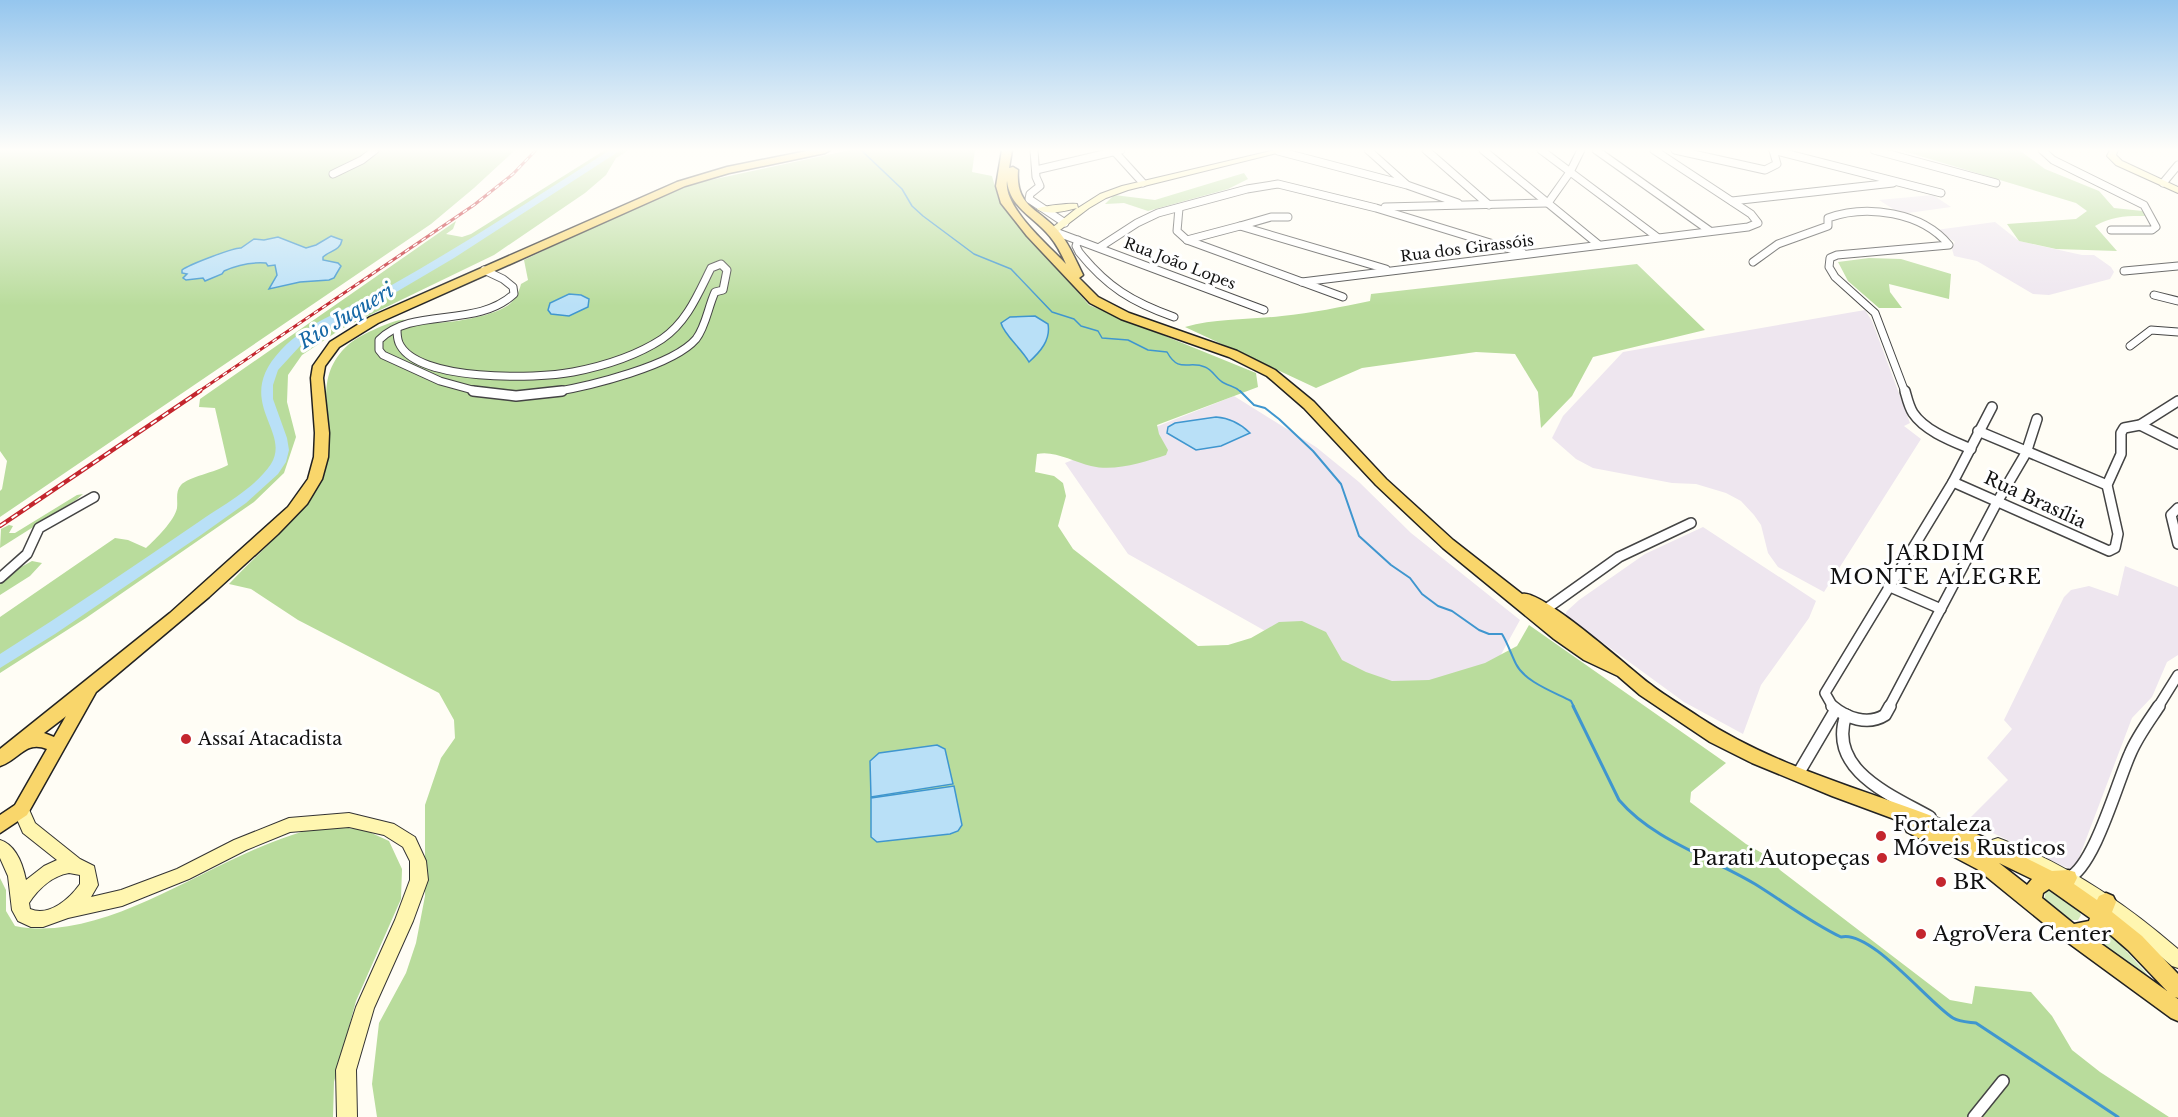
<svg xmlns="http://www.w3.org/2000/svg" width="2178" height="1117" font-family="'Libre Baskerville',serif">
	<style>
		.industrial { fill: #eee6ef }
		.green { fill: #d5ebbd }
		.forest { fill: #b9dc9c }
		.water { fill: #b9e0f7; stroke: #3f96cf; stroke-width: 1.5 }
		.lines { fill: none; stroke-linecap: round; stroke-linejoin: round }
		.stream-far2 { stroke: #3f96cf; stroke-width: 1.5 }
		.stream-far1 { stroke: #3f96cf; stroke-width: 2 }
		.stream { stroke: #3f96cf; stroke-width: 3 }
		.river { fill: #b9e0f7; fill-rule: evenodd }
		.street-far2-casing { stroke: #444; stroke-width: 9 }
		.street-far1-casing { stroke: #444; stroke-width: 12 }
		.street-casing { stroke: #444; stroke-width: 14 }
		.secondary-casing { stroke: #333; stroke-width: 2 }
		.primary-casing { stroke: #222; stroke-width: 3 }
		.street-far2 { stroke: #fff; stroke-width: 7 }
		.street-far1 { stroke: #fff; stroke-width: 9 }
		.street { stroke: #fff; stroke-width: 11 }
		.secondary { fill: #fff6b0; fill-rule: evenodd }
		.primary { fill: #f9d66b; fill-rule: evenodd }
		.rail-far1-casing { stroke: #c4262e; stroke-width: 3 }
		.rail-casing { stroke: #c4262e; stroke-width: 4.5 }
		.rail-far1 { stroke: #fff; stroke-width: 1.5; stroke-dasharray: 5; stroke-linecap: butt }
		.rail { stroke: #fff; stroke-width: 2; stroke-dasharray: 7; stroke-linecap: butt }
		.poi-dot { fill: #c4262e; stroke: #fff; stroke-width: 2 }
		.labels { text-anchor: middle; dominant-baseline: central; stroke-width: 6; stroke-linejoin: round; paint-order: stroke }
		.far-street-label { font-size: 15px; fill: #111; stroke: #fff }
		.street-label { font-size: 18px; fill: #111; stroke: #fff }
		.poi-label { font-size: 18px; fill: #111; stroke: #fff; text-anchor: start }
		.water-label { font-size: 20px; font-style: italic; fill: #1768a6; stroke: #fff }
		.quarter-label { font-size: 21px; letter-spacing: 1.5px; fill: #111; stroke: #fff }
		.near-poi-label { font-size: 21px; fill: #111; stroke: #fff; text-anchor: start }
	</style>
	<rect width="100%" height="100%" fill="#fffdf5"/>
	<g class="industrial">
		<polygon points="1933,195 1951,207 1901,214 1879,200"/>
		<polygon points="1995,222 2019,241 2082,255 2094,255 2111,267 2114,272 2110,279 2049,295 2033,294 1977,261 1954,256 1952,249 1955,242 1936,230"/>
		<polygon points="1865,310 1872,321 1910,423 1904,426 1921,439 1824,592 1778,567 1768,553 1761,525 1754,515 1741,501 1726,493 1696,484 1672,483 1593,468 1576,459 1552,438 1563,416 1623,352"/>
		<polygon points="1234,396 1316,447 1359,482 1411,533 1520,620 1498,660 1475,676 1381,696 1128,554 1065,463"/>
		<polygon points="1703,527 1816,601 1809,618 1761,685 1743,734 1684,702 1565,615 1567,611 1579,600 1645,554"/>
		<polygon points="2125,566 2178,587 2178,655 2167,662 2152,697 2132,718 2074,871 1967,821 2008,780 1987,758 2012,729 2004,720 2064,597 2071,590 2089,586 2118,596"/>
	</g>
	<g class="green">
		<polygon points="2053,890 2078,908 2081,915 2078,920 2066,920 2044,900 2046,891"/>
		<polygon points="2111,934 2165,994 2096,946"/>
	</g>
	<g class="forest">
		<polygon points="0,150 515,150 474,188 431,224 0,517 0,491 2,489 7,461 0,451"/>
		<path d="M605 150H629L616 158 606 175 585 193 494 255 341 329 302 355 288 375 287 402 296 437 284 473 254 502 86 618 0 673V617L115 538 128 540 146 548C155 540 175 520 177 508 178 500 175 492 181 485 188 477 216 472 228 465L215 408 199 407 200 399 456 221 453 229 446 234 462 237 471 234Z"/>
		<path d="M850 150H975L972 172 992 176 999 201 1089 305 1256 373 1258 387 1157 425 1159 434 1168 450 1166 455C1144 462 1115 472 1091 466 1074 462 1054 450 1037 454L1035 472 1054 476 1063 483 1066 496 1058 526 1073 549 1198 646 1228 645 1251 638 1279 622 1302 621 1326 632 1342 660 1366 672 1392 681 1429 680 1485 663 1517 646 1529 625 1726 763 1691 792 1690 802 1746 844 1769 857 1780 870 1950 1000 1972 1004 1975 986 2031 992 2052 1016 2072 1050 2100 1072 2169 1117H377L372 1084 379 1023 406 973 416 943 425 896V805L441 758 455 738 454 720 439 693 298 620 251 589 229 584C255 556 303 515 320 482 346 434 303 386 348 345 356 337 390 321 401 320 409 319 416 323 423 323 445 324 488 318 507 306 515 301 519 292 521 284L528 280 524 260 658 196 692 184Z"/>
		<path d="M1900 150H2019L2045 169 2099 191 2114 208 2152 212 2155 216C2133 216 2115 214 2095 226L2117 251 2056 249 2019 241 2007 224 2076 219 2087 211 2076 203Z"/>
		<polygon points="1244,173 1248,179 1228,189 1148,211 1124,203 1105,204 1114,195 1155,200"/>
		<polygon points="1869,258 1901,259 1951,274 1949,299 1889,284 1890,292 1902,308 1879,308 1848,281 1838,262"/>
		<path d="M1637 264 1705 330 1593 357 1572 396 1541 428 1538 392 1515 354 1476 352 1362 368 1316 388 1185 327C1217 318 1249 320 1282 316 1312 313 1341 307 1370 301L1371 294Z"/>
		<polygon points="83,494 76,500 0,548 1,529 9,525 13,526 9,533 15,533 77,495"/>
		<polygon points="32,561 42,563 30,576 0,595 0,572 23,566"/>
		<path d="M328 826 365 830 389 841 402 869 401 899 356 1001 334 1082 333 1117H0V878L6 890V911L15 926C116 946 227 842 328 826Z"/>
	</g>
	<g class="water">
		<path d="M331 236 342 240C340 251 331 250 323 257V260L338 263 341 266 334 278 329 280 300 282 269 289 277 275 275 265 268 266 266 263C251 262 237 265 224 271L222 274 205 281 203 278 186 280 183 278 187 274 182 273V270C188 265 235 247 241 248L254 239 264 240 278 237 306 248 316 245Z"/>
		<polygon points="569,294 581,295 589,299 588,307 569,316 551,314 548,310 550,303"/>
		<path d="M1035 316 1048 324C1051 340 1040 352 1029 362 1022 349 1004 335 1001 323L1010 317Z"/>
		<path d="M1216 417C1230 418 1240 423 1250 433L1221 446 1196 450 1167 433 1168 427 1175 423Z"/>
		<polygon points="937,745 945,749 953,784 871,797 870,761 879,753"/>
		<polygon points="954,786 962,825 958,831 950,834 877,842 871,837 871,798"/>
	</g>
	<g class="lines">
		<path class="stream-far2" d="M861 150 902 189 912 206 923 216 974 254 1011 269 1052 312 1074 319 1081 326 1098 331 1102 338 1128 340 1148 350 1167 352C1179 374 1189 360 1205 367 1213 370 1217 380 1224 383 1231 387 1235 386 1241 392"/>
		<path class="stream-far1" d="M1240 391 1254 405 1265 408 1279 419 1313 451 1341 484 1359 536 1391 565 1410 578 1422 594 1438 606 1452 611 1479 630 1489 634H1502C1508 644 1511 654 1516 664 1525 682 1554 692 1571 701L1574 707"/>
		<path class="stream" d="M1573 706 1619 800C1653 840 1710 857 1755 884 1784 902 1810 922 1841 937 1870 929 1929 1003 1953 1018 1959 1022 1969 1022 1976 1023L2118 1117"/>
		<path class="river" d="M610 150H621L454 258 398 291 326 329 300 346 278 370 273 385V399L287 438 289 450 286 462 278 474 246 503 201 535 55 634 0 668V654C68 611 134 566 200 521 223 505 255 488 271 464 292 430 232 402 281 350 309 320 354 307 390 286 465 244 537 196 610 150Z"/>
		<defs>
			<g id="street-far2">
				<polyline points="1034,150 1036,177 1040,186 1030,194 1029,199 1065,223"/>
				<polyline points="1113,150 1143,183"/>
				<polyline points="1368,150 1406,184"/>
				<polyline points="1426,150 1489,205"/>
				<polyline points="1483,150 1599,245"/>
				<polyline points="1541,150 1657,237"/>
				<polyline points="1596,150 1710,231"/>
				<polyline points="1675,150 1765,170 1777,164 1773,150"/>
				<polyline points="1773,150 1941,193"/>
				<polyline points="1874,150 1996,183"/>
				<polyline points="2042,150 2053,160 2144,205 2156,227 2152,230 2111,230"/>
				<polyline points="1278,151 1407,185 1458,203"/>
				<polyline points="1036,170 1121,150"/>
				<polyline points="333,174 362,160 375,150"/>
				<polyline points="2163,183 2178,165"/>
				<polyline points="1732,201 1893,183"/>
				<polyline points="1385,207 1548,203 1570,172 1581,150"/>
				<polyline points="1179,208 1177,231 1187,240 1343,297"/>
				<polyline points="1240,226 1271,217 1288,217"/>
				<polyline points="1053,231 1264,310"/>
				<path d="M1078 240 1076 246 1079 252C1107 287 1132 302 1174 317"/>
				<polyline points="1187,240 1240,226 1386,269"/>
				<polyline points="1100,247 1137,223 1158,213 1247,189 1278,184 1376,208 1523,253"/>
				<path d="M1753 262 1778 244 1828 226V218C1867 204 1922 212 1949 245L1837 255 1830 258 1829 267 1835 277 1875 313 1905 392"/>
				<polyline points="2124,271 2178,266"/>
				<polyline points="1302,282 1748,227 1758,223 1751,214 1654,150"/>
				<polyline points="2154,295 2178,301"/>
				<path d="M397 329C397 333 397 338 399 343 416 382 537 379 573 372 604 366 636 356 662 339 687 322 698 294 711 268L721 264 727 270 723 290 715 292C708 307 706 326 696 339 673 366 589 386 554 392"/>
				<polyline points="2130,346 2151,330 2178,332"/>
				<path d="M480 392 440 381 383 355 379 350V340C413 306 476 329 514 294L513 287 503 279 484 270"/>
			</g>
			<g id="street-far1">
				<polyline points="473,391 516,396 562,391"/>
				<path d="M1905 391C1907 398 1909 407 1913 413 1925 431 1952 441 1971 449"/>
				<polyline points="2140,425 2178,444"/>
				<polyline points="1978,431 2107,485"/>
				<polyline points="1953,482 2109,551 2115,548 2118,534 2107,485 2121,454 2121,433 2124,428 2140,425 2178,401"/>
				<polyline points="2178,508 2171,515 2178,544"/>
				<polyline points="0,578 27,554 39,528 94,497"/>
				<polyline points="1888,586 1941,609"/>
				<polyline points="1546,609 1619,557 1691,523"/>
				<polyline points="1833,707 1825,693 1953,482 1992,407"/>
				<polyline points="1889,707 1996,504 2026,453 2037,419"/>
				<polyline points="2158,707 2178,675"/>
			</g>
			<g id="street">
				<path d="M1832 706C1846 718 1868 726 1885 715L1890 706"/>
				<path d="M1846 715C1827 770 1891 795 1930 817"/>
				<polyline points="1798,774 1835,711"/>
				<path d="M2068 878C2094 868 2118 780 2130 754 2137 737 2149 721 2159 706"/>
				<polyline points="1974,1117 2003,1081"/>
			</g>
			<g id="secondary">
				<path d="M1275 150H1289L1128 190 1106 198 1089 208 1056 233 1048 231 1077 208C1065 211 1048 216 1037 209 1041 206 1071 203 1077 204L1078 208 1100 194 1122 186Z"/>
				<polygon points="2110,150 2118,150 2116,155 2122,161 2178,187 2178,193 2116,165 2107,156"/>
				<path d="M21 803 27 805 35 823 80 859 94 866 98 885 91 897 121 890 177 869 234 840 289 818 349 813 394 824 415 837 426 861 428 880 413 921 374 1008 356 1070 357 1117H337L336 1070 356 1007 395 920 410 880V861L403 847 384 835 349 827 290 832 246 850 189 879 122 906 68 918 43 927H31L18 921 12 910 8 876 0 858V840C16 845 23 865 26 880L44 866 57 860 23 833 13 810 15 805ZM69 873 80 875V884C70 898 50 917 30 909L29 903C38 889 52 876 69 873Z"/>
				<path d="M1998 838C2064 862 2125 903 2178 949V968L2172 966C2117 918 2058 881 1992 850L1990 845 1992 840Z"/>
			</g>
			<g id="primary">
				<path d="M812 150H830L825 153 729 173 685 186 378 323 339 347 325 366 323 378 329 433 328 457 322 479 307 504 278 534 209 597 96 692 27 815 0 833V815L15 805 47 749C25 740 19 760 0 766V749L170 613 288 507 308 479 314 457 315 433 311 378 313 366 330 342 370 317 677 182 727 167ZM66 716 54 737 44 733 65 717Z"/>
				<path d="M1002 150H1012L1009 168 1013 167 1018 170C1015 208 1040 208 1060 233 1070 246 1076 261 1083 275L1079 278 1098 297 1129 313 1237 351 1275 370 1314 402 1386 479 1453 540 1522 594C1540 588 1630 669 1650 684 1665 696 1683 706 1699 717 1778 769 1871 791 1958 826 1990 839 2021 856 2052 871L2068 870 2075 872 2077 878 2074 884 2097 900 2099 896 2106 893 2113 896 2116 902 2112 912 2142 936 2178 974V998L2175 997 2178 999V1021L2171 1018 2063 939 1977 869 1907 832 1904 826 1905 823 1832 796 1752 763 1710 742 1640 695 1618 676 1584 660 1554 639 1443 548 1376 485 1304 408 1267 376 1229 357 1121 319 1090 303 1027 236 1001 203 996 186ZM1007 181C1010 206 1030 215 1046 232 1055 241 1061 253 1066 264 1049 246 1003 207 1007 181ZM1999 863 2032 879 2027 885ZM2049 889 2090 918 2089 921 2074 924 2042 898 2043 893ZM2105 930 2128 950 2167 991 2093 938 2103 934Z"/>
			</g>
		</defs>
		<use href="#street-far2" class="street-far2-casing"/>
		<use href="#street-far1" class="street-far1-casing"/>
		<use href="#street" class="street-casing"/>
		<use href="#secondary" class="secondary-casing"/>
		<use href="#primary" class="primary-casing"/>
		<use href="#street-far2" class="street-far2"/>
		<use href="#street-far1" class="street-far1"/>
		<use href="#street" class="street"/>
		<use href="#secondary" class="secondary"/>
		<use href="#primary" class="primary"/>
		<defs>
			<polyline id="rail-far1" points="198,392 474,205 513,174 536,150"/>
			<polyline id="rail" points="0,526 200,391"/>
		</defs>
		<use href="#rail-far1" class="rail-far1-casing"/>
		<use href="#rail" class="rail-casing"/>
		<use href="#rail-far1" class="rail-far1"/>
		<use href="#rail" class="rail"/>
	</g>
	<linearGradient id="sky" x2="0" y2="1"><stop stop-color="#95c6ee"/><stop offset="0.49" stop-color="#fffefa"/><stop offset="1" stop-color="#fffefa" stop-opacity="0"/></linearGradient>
	<rect width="2178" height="306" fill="url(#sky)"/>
	<g class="poi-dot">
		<circle cx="186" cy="739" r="6"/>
		<circle cx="1881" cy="836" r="6"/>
		<circle cx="1882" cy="858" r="6"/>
		<circle cx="1941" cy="882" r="6"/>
		<circle cx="1921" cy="934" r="6"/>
	</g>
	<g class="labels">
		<g class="far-street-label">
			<text transform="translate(1467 248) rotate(-7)">Rua dos Girassóis</text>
			<text transform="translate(1180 263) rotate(21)">Rua João Lopes</text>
		</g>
		<g class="street-label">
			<text transform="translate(2035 500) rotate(25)">Rua Brasília</text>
		</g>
		<g class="poi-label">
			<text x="198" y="739">Assaí Atacadista</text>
		</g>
		<g class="water-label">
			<text transform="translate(346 316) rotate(-31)">Rio Juqueri</text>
		</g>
		<g class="quarter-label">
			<text x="1936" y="553">JARDIM<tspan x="1936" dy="24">MONTE ALEGRE</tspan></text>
		</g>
		<g class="near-poi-label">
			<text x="1893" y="824">Fortaleza<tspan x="1893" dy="24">Móveis Rusticos</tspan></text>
			<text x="1870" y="858" text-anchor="end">Parati Autopeças</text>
			<text x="1953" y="882">BR</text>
			<text x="1933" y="934">AgroVera Center</text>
		</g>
	</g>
</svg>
